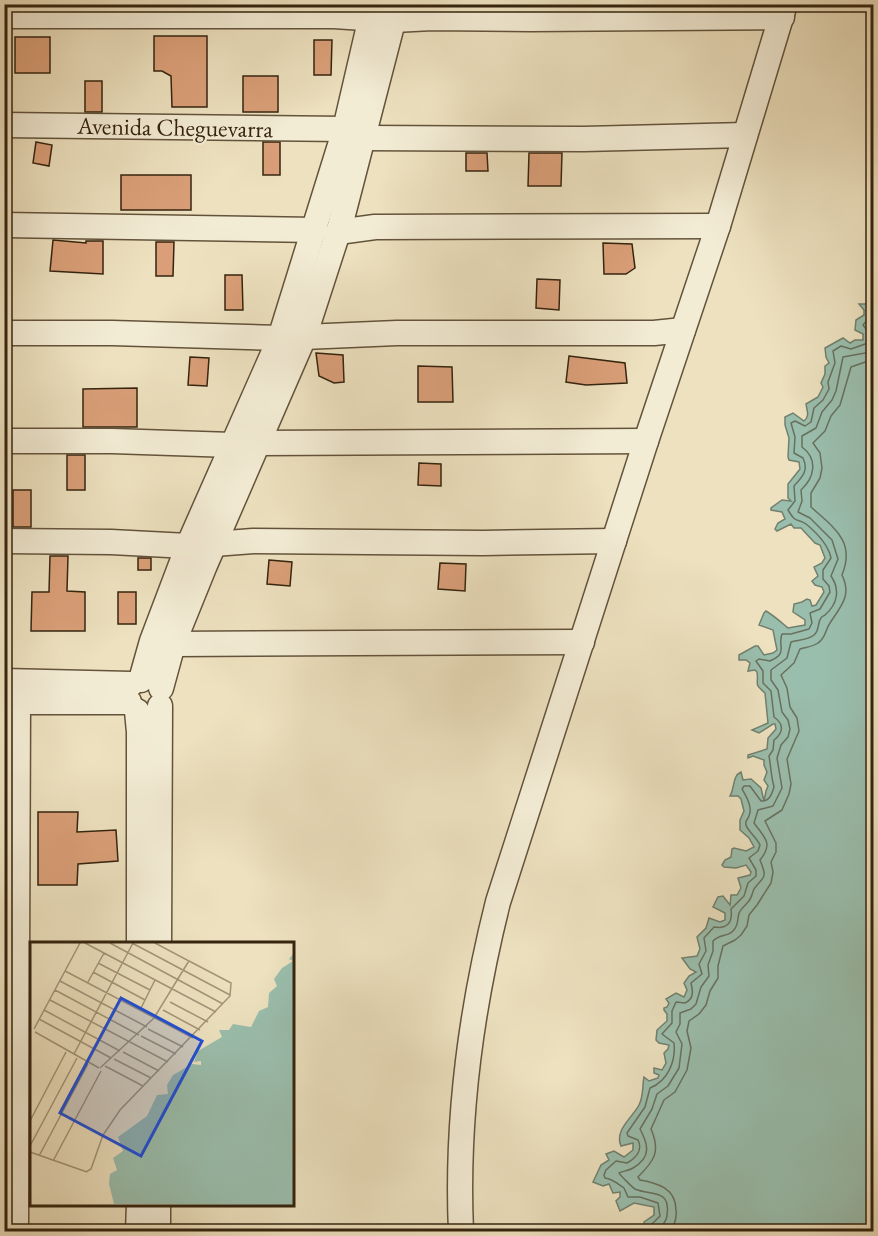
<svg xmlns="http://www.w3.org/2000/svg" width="878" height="1236" font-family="'EB Garamond',serif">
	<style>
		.water { fill: #9abead; stroke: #72806e; stroke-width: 1.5 }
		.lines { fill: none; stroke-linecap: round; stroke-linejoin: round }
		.shore { stroke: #68715e; stroke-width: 1.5 }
		.building { fill: #da9f78; stroke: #35240f; stroke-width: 1.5 }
		.minor-casing { stroke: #63533b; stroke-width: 27 }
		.minor { stroke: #f3ecd5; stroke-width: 24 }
		.labels { text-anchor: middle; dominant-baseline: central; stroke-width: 4.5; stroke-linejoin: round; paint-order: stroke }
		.street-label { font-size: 24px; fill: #35240f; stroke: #f3ecd5 }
		.inset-road { fill: none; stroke: #a39579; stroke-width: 1.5 }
		.view { fill: #1d4ed8; fill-opacity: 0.15; stroke: #1d4ed8; stroke-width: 3 }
		.inset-edge { fill: none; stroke: #35240f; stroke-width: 3 }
	</style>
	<rect width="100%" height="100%" fill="#ede1bf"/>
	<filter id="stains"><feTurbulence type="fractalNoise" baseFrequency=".00333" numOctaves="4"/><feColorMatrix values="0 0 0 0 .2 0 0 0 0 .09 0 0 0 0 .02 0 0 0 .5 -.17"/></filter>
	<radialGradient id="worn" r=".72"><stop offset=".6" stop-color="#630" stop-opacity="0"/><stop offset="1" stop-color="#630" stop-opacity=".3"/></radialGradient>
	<path class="water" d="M873 298V1231H645L644 1222 654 1215V1207L634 1203 620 1211 616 1201 620 1197V1192L613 1193 609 1184 603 1186 593 1182 601 1165 609 1160 606 1154 614 1151 624 1157 633 1150V1143L621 1146C614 1130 633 1117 639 1105 644 1095 642 1086 644 1077L649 1081 658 1078 659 1075 654 1073V1068L662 1070 666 1063 664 1053 668 1049 669 1045 659 1043 656 1040 657 1030 667 1021V1014L664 1010V1008L667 1007 669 1003 666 999 676 993 684 997 687 990 684 983 689 976 696 972 690 969 682 958 697 956 700 949 697 937 706 928 709 918 720 922 725 920V913L713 907 718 897 723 896 730 905 731 895H737L741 888 738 878 750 875 751 872 746 865 736 868 724 867 722 865 725 860 731 857 732 849 734 848 746 851 754 847 749 838 740 830V820L744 811 741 799 738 796H730C735 788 732 776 741 772L743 780 751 779 761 788 764 801 766 791 768 786 764 780 767 772 764 765V760L753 756 748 758V755L767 749 768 738 776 729 775 724H773L759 733 752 730 768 723 765 693C753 683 759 685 757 672L755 670 748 671 750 663 746 660H739V655L755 646H758L764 655 773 653 777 650 773 630 759 625 764 613 766 611C773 615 782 623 788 628L805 625V620L793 612 794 604 802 602 807 599 810 600 812 606 816 605 824 592 822 587 815 585 812 581 818 576 814 567 822 563 825 558 820 545 815 543 801 528H794L791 524 777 531 775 529 778 523 785 519 782 512 771 510V508L782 500 791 501 788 498V484L800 469 799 462 789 460 788 457 789 438 785 425V417L793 413 804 421C810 416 807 411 806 404L818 397 823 387 821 383 825 374V366L829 363 826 357 825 348 843 338 850 343 855 340H863V334L855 330 856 320 864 315V310L859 304H865Z"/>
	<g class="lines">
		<g class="shore">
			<path d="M651 1232 652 1224 660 1216 658 1203 640 1197H628L624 1188C618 1184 613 1179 605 1178L604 1175 606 1170 616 1161 627 1163C636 1158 643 1150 638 1140L628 1136 627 1133 645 1107 650 1088C668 1081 676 1061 674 1043L662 1034 672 1023V1011L676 1002 685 1003C694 999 693 991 691 983L702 974 699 964 706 951 704 938 714 927C727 929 733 923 731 909L744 896 748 883 756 876V870L749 858 758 851 760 845C757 838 747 830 746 825 745 820 747 821 749 816 753 807 746 796 742 789L744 786H750L761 801C769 802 772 794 774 787 771 776 771 767 769 756L773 750 774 740C784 732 784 724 774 717L771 691 763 683V671L756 661 759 659 770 661C789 653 777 646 782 634H791L809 629 812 623 810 613 820 609 830 592 829 586 823 579V570L831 558C828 544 817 533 806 524 796 517 797 525 788 510L795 501 794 486C802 477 809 471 803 458L794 453 795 437 791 423 795 421 805 426 811 422 814 408 823 400 829 389 828 382 835 363 833 351 841 346 851 349 868 343 869 333 863 325 869 318 870 309 874 305"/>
			<path d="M659 1232C661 1225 667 1222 667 1215 671 1188 650 1196 635 1189 633 1188 620 1175 619 1173 623 1171 628 1171 633 1168 652 1157 648 1144 640 1129L652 1109 657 1094 668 1086 679 1068 682 1044 676 1032 680 1024V1013L691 1009 696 1004 701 987 709 976 708 965 713 951V941C719 934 727 937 733 931 739 925 737 920 739 913 741 908 745 906 748 902 752 898 752 893 754 889 764 875 768 880 760 860 774 843 764 837 754 823L758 810 773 806 782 788 777 758 781 745 788 737 790 729 788 720 782 712 778 690 771 680V670L787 658 791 642C797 640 808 640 814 635 820 630 817 623 821 618 822 616 824 616 825 615 838 604 840 589 831 576L838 559 832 540 810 518 798 512 802 501 801 490C815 477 818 459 802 447V436L816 428 822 412 832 400 836 391 843 357 865 353 874 348"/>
			<path d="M669 1232C675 1225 677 1218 676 1210 676 1188 657 1183 640 1180L638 1177C654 1161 661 1152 651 1129L664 1100 675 1092 687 1070 691 1048 687 1031 689 1021 699 1014 706 1005 710 991 718 978V966L723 946 735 940 741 935 747 926 749 915 757 905 771 883 773 872 771 862 776 852V843L765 821 782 810 789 794 791 784 787 759 799 731 797 718 790 707 787 688 781 675 794 663 800 649C806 647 812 647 818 643 826 638 825 630 830 623 841 606 852 596 842 575 856 541 833 527 811 507V493L820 478 822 468 820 453 813 443 825 431 831 416 840 405 851 367 874 359"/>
		</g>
	</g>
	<g class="building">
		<polygon points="154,36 207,36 207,107 172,107 171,76 162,71 154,71"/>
		<rect x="15" y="37" width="35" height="36"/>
		<polygon points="314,40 332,40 331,75 314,75"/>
		<rect x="243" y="76" width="35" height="36"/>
		<rect x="85" y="81" width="17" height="31"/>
		<polygon points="36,142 52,145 49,166 33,163"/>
		<rect x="263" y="142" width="17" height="33"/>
		<polygon points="466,153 487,153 488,171 466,171"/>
		<polygon points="529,153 562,153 561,186 528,186"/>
		<rect x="121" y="175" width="70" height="35"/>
		<polygon points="53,240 86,243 86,241 103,241 103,274 50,271"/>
		<polygon points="156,242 174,242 173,276 156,276"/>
		<polygon points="603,243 632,244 635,268 626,274 604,274"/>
		<polygon points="225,275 242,275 243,310 225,310"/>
		<polygon points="537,279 560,280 559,310 536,308"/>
		<polygon points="316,353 343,355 344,382 334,383 319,376"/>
		<polygon points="569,356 625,363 627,383 586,385 566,382"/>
		<polygon points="190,357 209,358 207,386 188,385"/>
		<polygon points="418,366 452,367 453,402 418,402"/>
		<polygon points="137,388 137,427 83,427 83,389"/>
		<rect x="67" y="455" width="18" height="35"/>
		<polygon points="419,463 441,464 441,486 418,485"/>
		<rect x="13" y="490" width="18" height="37"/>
		<polygon points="50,556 68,556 67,591 85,592 85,631 31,631 32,592 49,592"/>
		<rect x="138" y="558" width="13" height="12"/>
		<polygon points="269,560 292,562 290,586 267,584"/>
		<polygon points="440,563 466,564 465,591 438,589"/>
		<rect x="118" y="592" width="18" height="32"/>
		<polygon points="38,812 78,812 77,832 116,830 118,861 78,864 77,885 38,885"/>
	</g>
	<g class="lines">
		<defs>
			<g id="minor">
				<polyline points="4,16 334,16 394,20 432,18 531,19 782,17"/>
				<polyline points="4,125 345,129"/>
				<polyline points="363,138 584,139 745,135"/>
				<polyline points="4,225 315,230"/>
				<polyline points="338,232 375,227 718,226"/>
				<polyline points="4,333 112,333 280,338 397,333 654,333 683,330"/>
				<polyline points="4,441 112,441 232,445"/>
				<polyline points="259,443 646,441"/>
				<polyline points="4,541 111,542 188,546"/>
				<polyline points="214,544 253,541 483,543 614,541"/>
				<polyline points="173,644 582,642"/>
				<polyline points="141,680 152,641 188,546 280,338 345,129 374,4"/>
				<polyline points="4,681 131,684"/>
				<polyline points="161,688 173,644 205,565 304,337 340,226 397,6"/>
				<polyline points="4,702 129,702"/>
				<polyline points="137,711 139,732 139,944"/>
				<polyline points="159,944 160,706"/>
				<polyline points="16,1232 18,702"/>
				<polyline points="138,1232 139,1204"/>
				<polyline points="158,1232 158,1204"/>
				<path d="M461 1232C456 1120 471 1009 498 902L646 441 718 226 785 4"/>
			</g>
		</defs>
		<use href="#minor" class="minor-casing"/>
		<use href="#minor" class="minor"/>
	</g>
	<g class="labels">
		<g class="street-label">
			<text transform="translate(175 127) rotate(1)">Avenida Cheguevarra</text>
		</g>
	</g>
	<g transform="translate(30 942)">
		<rect width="264" height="264" fill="#ede1bf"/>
		<path d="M264 11V263L84 262 79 242 80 232 87 228 83 216 93 209 88 195 117 174 127 153 138 152 137 143 143 133 162 122 171 123V119L164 120 168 109 192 95 189 88H199L203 82 221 85 229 69 238 65 239 51 247 44 244 37 252 26 263 19 259 17Z" fill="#9abead"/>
		<path class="inset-road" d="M55 1 186 70M80 1 193 62M102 1 200 53M68 21 120 48M35 29 163 96M63 30 115 58M30 39 117 85M58 40 74 11M25 48 109 93M20 58 138 120M140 60 178 80M14 68 90 109M110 68 125 38M133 68 170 88M9 77 81 116M4 87 50 1M118 87 153 105M5 90 69 126M111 94 146 112M93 110 129 129M44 112 103 1M84 117 121 136M75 124 113 144M70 126 124 76 157 22 159 19 125 1M0 179 36 110M0 204 47 116M0 210 57 230M9 214 58 122M23 219 71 129M56 230 61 227 73 193 90 168 200 54 201 41 159 19"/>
		<path class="view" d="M91 56 172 99 111 214 30 171Z"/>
		<rect width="264" height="264" class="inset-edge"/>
	</g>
	<rect width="878" height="1236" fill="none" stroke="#ede1bf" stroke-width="24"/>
	<rect x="6" y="6" width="866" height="1224" fill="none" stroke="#35240f" stroke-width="3"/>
	<rect x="12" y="12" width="854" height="1212" fill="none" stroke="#35240f" stroke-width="1.5"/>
	<rect width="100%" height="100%" filter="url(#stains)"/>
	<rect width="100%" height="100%" fill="url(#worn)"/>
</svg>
